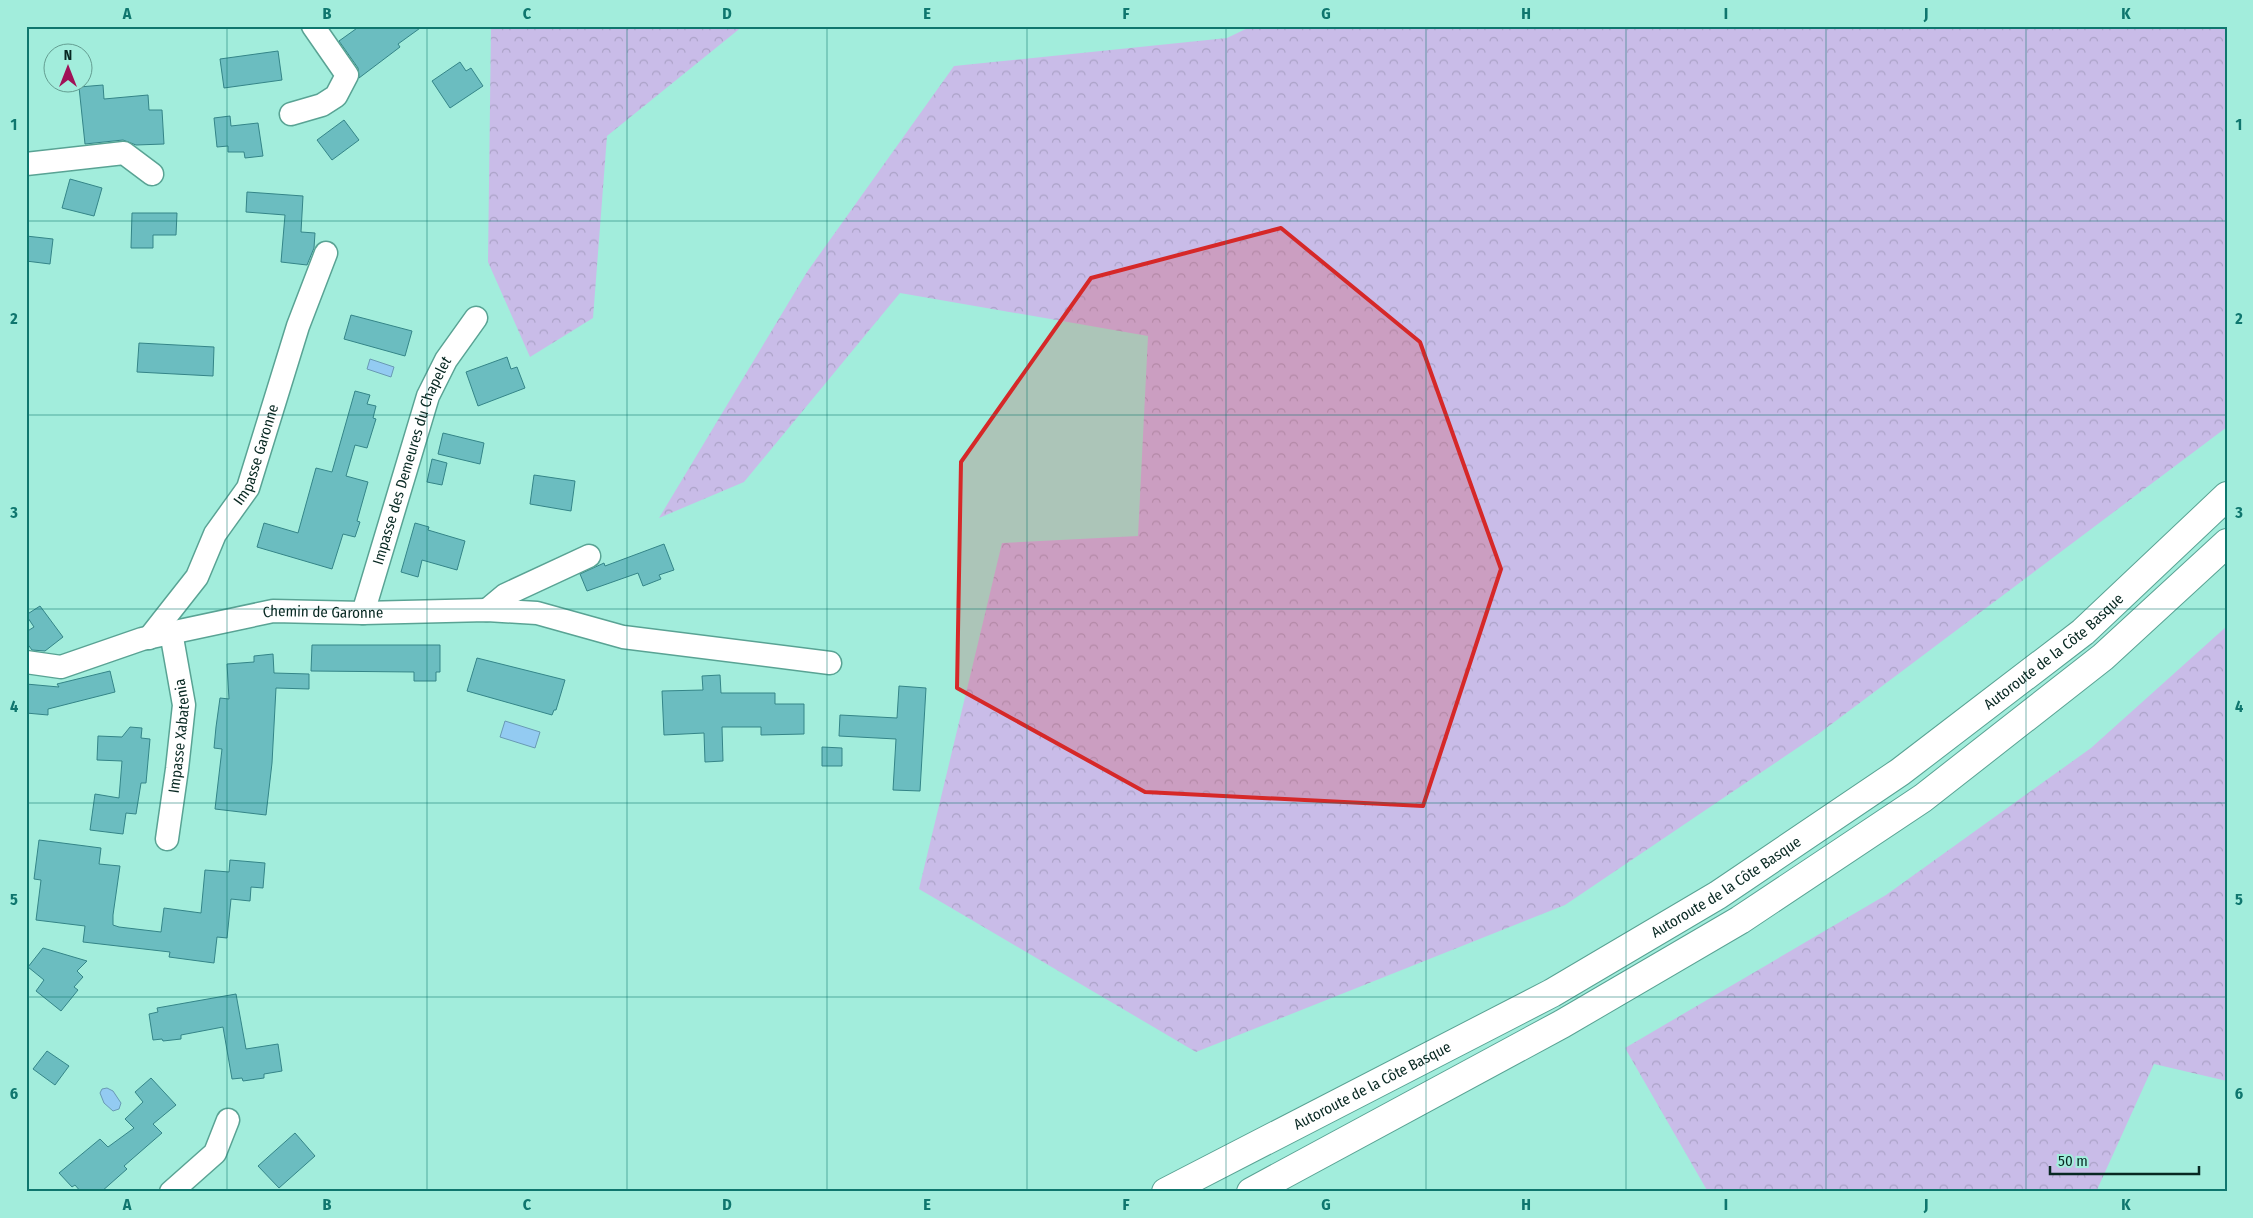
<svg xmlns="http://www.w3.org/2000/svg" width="2253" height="1218" font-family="'Fira Sans Condensed',sans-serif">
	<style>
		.forest { fill: url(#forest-crowns) }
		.water { fill: #93cbf2; stroke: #699ab4 }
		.building { fill: #6bbdc0; stroke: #348588 }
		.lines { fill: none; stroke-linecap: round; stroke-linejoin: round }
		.minor-casing { stroke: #59a394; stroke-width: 25 }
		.highway-casing { stroke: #59a394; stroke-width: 30 }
		.minor { stroke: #fff; stroke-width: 22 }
		.highway { stroke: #fff; stroke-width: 28 }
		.marked { fill: #d62828; fill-opacity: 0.2; stroke: #d62828; stroke-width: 4; stroke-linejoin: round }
		.grid { fill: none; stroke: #0f766e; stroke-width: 1; stroke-opacity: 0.55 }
		.labels { text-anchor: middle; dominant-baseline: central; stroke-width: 4.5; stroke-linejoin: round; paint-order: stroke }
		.street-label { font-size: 15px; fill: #082822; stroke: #a2eddc }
		.neatline { fill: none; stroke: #0f766e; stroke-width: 2 }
		.grid-label { font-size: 16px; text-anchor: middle; font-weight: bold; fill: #0f766e }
	</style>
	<defs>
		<pattern id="forest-crowns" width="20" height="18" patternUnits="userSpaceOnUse" patternTransform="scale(1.25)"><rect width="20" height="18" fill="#c9bce8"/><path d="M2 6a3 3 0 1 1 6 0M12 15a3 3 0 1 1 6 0" fill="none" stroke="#aba2c7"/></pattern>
	</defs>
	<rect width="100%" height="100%" fill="#a2eddc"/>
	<g class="forest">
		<polygon points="491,26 743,26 607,136 593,318 530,357 488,262"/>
		<polygon points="1252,26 2227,26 2227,427 1821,732 1565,905 1196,1052 919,889 1002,543 1138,536 1148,336 900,293 744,482 659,518 807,272 954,66 1227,38"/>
		<polygon points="2227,626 2227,1081 2154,1064 2096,1192 1708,1192 1625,1048 1886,895 2091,748"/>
	</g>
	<g class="water">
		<polygon points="370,359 394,367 391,377 367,369"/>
		<polygon points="505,721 540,732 535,748 500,737"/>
		<polygon points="107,1088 113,1091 121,1103 119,1109 113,1111 104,1103 100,1093 102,1089"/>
	</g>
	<g class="building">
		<polygon points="360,26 423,26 398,44 400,47 359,78 358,68 339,41"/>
		<polygon points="278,51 282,80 224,88 220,59"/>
		<polygon points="460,62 466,71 471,68 483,86 450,108 432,81"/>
		<polygon points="103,85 104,99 148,95 149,110 162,110 164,144 136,145 123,140 85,144 79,87"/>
		<polygon points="230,116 231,126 258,123 263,156 245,158 244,152 228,152 228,146 217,147 214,118"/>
		<polygon points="344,120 359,140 332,160 317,140"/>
		<polygon points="70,179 102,188 94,216 62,208"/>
		<polygon points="247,192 303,196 301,232 315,233 314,248 307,265 281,262 285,215 246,212"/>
		<polygon points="132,213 177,213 176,235 153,235 153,248 131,248"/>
		<polygon points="26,236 53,239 50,264 26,261"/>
		<polygon points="351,315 412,331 405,356 344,339"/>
		<polygon points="139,343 214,347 213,376 137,372"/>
		<polygon points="507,357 511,369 517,367 525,388 478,406 466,372"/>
		<polygon points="355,391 370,395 367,404 376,406 373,418 376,419 367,448 355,445 346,476 368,482 357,521 360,522 355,537 343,534 332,569 257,547 264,523 298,533 316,468 332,472"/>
		<polygon points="443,433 484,443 480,464 438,454"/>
		<polygon points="432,459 447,463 442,485 427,482"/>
		<polygon points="534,475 575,481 571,511 530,504"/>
		<polygon points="415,523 429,527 428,530 465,541 457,570 422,560 418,577 401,572"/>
		<polygon points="664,544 674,570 659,575 661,579 643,586 638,573 587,591 580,574 604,563 605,566"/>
		<polygon points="40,606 63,637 45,651 32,650 26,642 26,632 34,627 26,615"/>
		<polygon points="312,645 440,645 440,672 436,672 436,681 414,681 414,672 311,671"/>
		<polygon points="273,654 274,673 309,674 309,689 276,688 272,763 266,815 215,809 222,749 214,748 216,727 220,698 229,699 227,664 254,662 254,656"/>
		<polygon points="477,658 565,680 556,710 554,710 552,715 467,691"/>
		<polygon points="110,671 115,692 48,709 48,715 26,713 26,684 59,687 57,684"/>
		<polygon points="720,675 721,693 775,693 775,704 804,704 804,734 761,735 761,727 722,727 723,761 705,762 704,733 664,735 662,691 703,690 702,676"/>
		<polygon points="899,686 926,688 920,791 893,790 896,739 839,736 840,715 897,718"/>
		<polygon points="130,727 142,728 141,738 150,739 146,783 141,783 136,814 126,813 123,834 90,830 95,794 119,798 122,761 97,760 98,736 122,737"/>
		<polygon points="822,747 842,748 842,766 822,766"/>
		<polygon points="39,840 101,848 99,864 120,866 113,915 113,925 119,927 161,932 164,908 201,913 205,870 229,872 230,860 265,863 263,888 251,887 250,901 231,899 227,938 217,937 214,963 169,957 170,952 83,942 85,926 36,920 41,880 34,879"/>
		<polygon points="43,948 87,961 77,971 83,977 74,987 78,990 61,1011 36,991 44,980 28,967"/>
		<polygon points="236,994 246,1049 278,1044 282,1071 264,1074 264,1078 243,1081 242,1078 232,1079 223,1027 181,1035 181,1039 163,1041 162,1039 153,1040 149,1014 158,1012 157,1008"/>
		<polygon points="47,1051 69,1066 55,1085 33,1069"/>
		<polygon points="151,1078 176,1105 153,1124 162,1133 124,1166 127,1169 101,1192 81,1192 75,1185 72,1187 59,1173 100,1139 108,1147 134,1128 125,1119 143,1102 135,1092"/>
		<polygon points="295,1133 315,1156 279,1188 258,1166"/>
	</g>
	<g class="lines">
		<defs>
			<g id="minor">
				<polyline points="291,114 322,105 336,96 347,75 313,26"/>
				<polyline points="26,164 124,153 152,174"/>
				<polyline points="487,610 505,595 589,556"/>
				<path id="s1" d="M363 613 428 396 446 360 476 318"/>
				<path id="s2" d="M149 638 197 577 215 534 248 488 298 326 326 253"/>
				<path id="s3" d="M26 662 61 667 142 639 273 611 363 613 487 610 537 613 623 637 830 663"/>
				<path id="s4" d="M167 839 177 769 184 705 171 632"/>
				<polyline points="171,1192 215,1153 228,1120"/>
			</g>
			<g id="highway">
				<path id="s5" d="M1166 1192 1552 993 1718 895 1900 772 2083 632 2227 496"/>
				<polyline points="1251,1192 1562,1024 1740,920 1923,798 2103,657 2227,543"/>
			</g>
		</defs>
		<use href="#minor" class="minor-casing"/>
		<use href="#highway" class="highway-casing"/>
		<use href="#minor" class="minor"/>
		<use href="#highway" class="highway"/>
	</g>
	<path class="marked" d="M1281 228 1420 342 1501 569 1423 806 1145 792 957 688 961 462 1091 278Z"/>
	<path class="grid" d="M227 26V1192M427 26V1192M627 26V1192M827 26V1192M1027 26V1192M1226 26V1192M1426 26V1192M1626 26V1192M1826 26V1192M2026 26V1192M26 221H2227M26 415H2227M26 609H2227M26 803H2227M26 997H2227"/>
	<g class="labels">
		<g class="street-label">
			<text stroke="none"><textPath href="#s2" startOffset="215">Impasse Garonne</textPath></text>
			<text stroke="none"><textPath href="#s1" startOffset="160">Impasse des Demeures du Chapelet</textPath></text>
			<text stroke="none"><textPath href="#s3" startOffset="305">Chemin de Garonne</textPath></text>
			<text stroke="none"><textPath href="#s5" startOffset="1042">Autoroute de la Côte Basque</textPath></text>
			<text stroke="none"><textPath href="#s4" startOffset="104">Impasse Xabatenia</textPath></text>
			<text stroke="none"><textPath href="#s5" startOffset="638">Autoroute de la Côte Basque</textPath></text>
			<text stroke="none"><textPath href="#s5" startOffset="232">Autoroute de la Côte Basque</textPath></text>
		</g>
	</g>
	<rect width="2253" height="1218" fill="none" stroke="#a2eddc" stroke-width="55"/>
	<g transform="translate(68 68)"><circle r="24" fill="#a2eddc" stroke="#649e92"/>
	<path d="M0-4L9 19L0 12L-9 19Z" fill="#a01057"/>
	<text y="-8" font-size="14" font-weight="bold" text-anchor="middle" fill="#082822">N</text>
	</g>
	<path d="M2050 1166v8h149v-8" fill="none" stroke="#082822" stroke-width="2.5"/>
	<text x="2058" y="1166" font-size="15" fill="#082822" stroke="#a2eddc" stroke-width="4" paint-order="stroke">50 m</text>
	<rect x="28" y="28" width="2198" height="1162" class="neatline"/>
	<g class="grid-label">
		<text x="127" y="19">A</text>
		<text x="327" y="19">B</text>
		<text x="527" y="19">C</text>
		<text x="727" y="19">D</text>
		<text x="927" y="19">E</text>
		<text x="1126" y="19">F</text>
		<text x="1326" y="19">G</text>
		<text x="1526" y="19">H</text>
		<text x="1726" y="19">I</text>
		<text x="1926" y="19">J</text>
		<text x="2126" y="19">K</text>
		<text x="14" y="130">1</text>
		<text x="2239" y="130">1</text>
		<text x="14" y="324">2</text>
		<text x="2239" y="324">2</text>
		<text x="14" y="518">3</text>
		<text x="2239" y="518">3</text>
		<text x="14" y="712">4</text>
		<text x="2239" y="712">4</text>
		<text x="14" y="905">5</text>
		<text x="2239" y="905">5</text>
		<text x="14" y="1099">6</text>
		<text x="2239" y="1099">6</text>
		<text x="127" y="1210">A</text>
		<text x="327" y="1210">B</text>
		<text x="527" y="1210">C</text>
		<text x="727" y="1210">D</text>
		<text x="927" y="1210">E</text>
		<text x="1126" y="1210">F</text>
		<text x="1326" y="1210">G</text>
		<text x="1526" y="1210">H</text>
		<text x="1726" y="1210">I</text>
		<text x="1926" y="1210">J</text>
		<text x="2126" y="1210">K</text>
	</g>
</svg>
